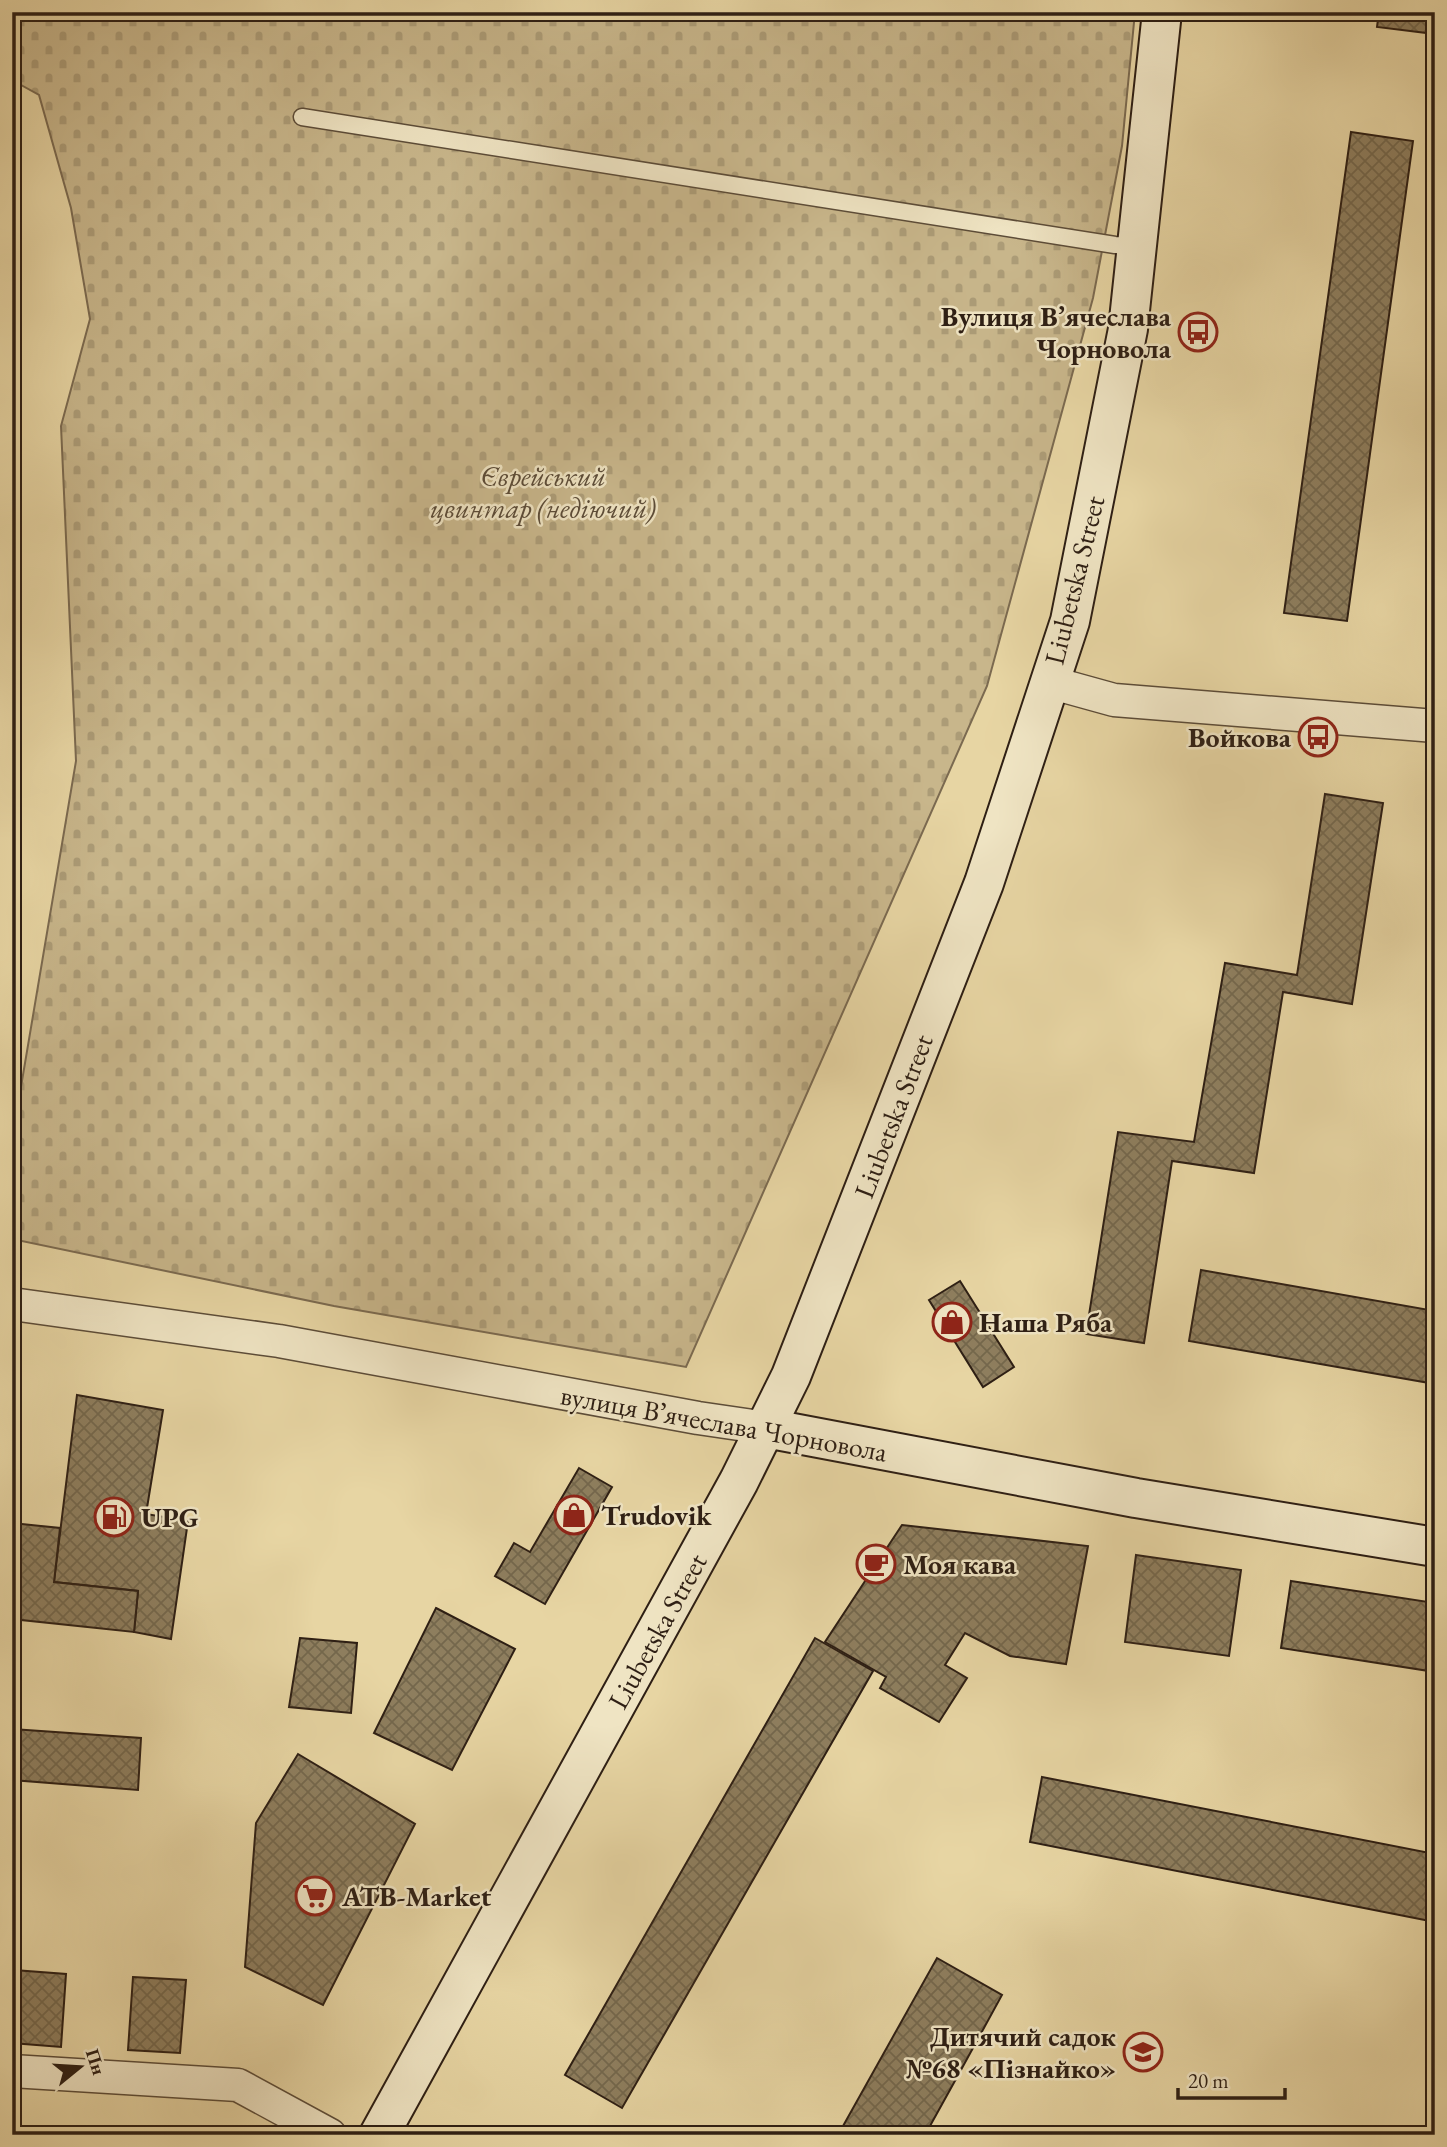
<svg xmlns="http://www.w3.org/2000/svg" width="1447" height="2147" font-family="'EB Garamond',serif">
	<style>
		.cemetery { fill: url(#cemetery-stones); stroke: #7b6a50; stroke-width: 2 }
		.building { fill: url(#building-cross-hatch); stroke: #2e1f14; stroke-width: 2 }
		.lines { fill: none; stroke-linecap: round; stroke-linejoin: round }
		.service-casing { stroke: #5c4c38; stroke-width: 19 }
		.minor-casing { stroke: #5c4c38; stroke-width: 35 }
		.secondary-casing { stroke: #2e1f14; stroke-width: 42 }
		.service { stroke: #efe4c3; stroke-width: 16 }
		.minor { stroke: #efe4c3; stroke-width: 32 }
		.secondary { stroke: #efe4c3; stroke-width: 38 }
		.labels { text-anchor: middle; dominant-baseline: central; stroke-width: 5; stroke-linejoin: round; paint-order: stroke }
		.poi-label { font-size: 28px; font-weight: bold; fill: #2e1f14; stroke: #efe4c3; text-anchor: start }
		.park-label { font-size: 28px; font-style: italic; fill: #5c4c38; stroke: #efe4c3 }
		.street-label { font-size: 28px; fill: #2e1f14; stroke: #efe4c3 }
	</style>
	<defs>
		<pattern id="cemetery-stones" width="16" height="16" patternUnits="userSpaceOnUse" patternTransform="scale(1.75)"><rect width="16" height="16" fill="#c8b68b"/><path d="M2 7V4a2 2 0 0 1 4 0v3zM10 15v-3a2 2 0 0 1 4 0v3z" fill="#ac9c77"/></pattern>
		<pattern id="building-cross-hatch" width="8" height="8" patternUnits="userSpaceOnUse" patternTransform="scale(1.75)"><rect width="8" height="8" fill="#8e7e5e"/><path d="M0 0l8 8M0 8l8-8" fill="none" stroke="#74674c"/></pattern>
	</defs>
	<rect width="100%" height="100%" fill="#e7d5a3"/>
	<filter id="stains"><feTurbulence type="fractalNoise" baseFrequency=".00286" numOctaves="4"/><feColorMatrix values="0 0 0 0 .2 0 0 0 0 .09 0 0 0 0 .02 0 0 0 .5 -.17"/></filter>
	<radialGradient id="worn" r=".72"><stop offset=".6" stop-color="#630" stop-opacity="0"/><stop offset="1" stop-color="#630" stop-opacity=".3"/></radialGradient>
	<polygon class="cemetery" points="12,12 1135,12 1122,146 1093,298 987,686 686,1367 334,1306 12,1239 12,1140 76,761 61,426 90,319 71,208 39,95 12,80"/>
	<g class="building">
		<polygon points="1379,12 1435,12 1435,34 1377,27"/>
		<polygon points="1351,132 1413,141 1347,621 1284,613"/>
		<polygon points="1325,794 1383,803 1352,1004 1283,992 1254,1173 1172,1161 1144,1343 1086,1334 1118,1132 1194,1142 1225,963 1297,975"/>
		<polygon points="1201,1270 1435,1311 1435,1384 1189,1341"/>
		<polygon points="960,1281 1014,1367 983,1387 929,1300"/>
		<polygon points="77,1395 163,1410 146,1514 188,1521 171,1639 134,1632 138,1591 54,1582"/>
		<polygon points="579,1468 612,1487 545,1604 495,1576 514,1543 530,1552"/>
		<polygon points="12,1523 60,1528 54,1582 138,1591 134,1632 12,1619"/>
		<polygon points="902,1525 1088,1546 1066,1664 1010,1656 965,1633 945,1665 967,1678 939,1722 880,1688 886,1677 825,1642"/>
		<polygon points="1136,1555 1241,1570 1229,1656 1125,1642"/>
		<polygon points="1291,1581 1435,1603 1435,1632 1429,1671 1281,1648"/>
		<polygon points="436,1608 515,1649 452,1770 374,1733"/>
		<polygon points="300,1638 357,1643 351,1713 289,1707"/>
		<polygon points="815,1638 873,1671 622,2108 565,2075"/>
		<polygon points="12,1729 141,1738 138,1790 12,1780"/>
		<polygon points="298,1754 415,1824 323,2005 245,1967 256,1823"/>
		<polygon points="1042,1777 1435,1854 1435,1922 1030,1842"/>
		<polygon points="937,1958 1002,1995 956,2079 925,2135 838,2135"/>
		<polygon points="14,1970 66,1974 61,2047 12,2043"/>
		<polygon points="133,1977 186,1980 180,2053 128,2050"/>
	</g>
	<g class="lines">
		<defs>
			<polyline id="service" points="302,117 1115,245 1137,246"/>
			<g id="minor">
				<polyline points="1049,682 1114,700 1435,726"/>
				<polyline points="12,1304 279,1341 698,1418 766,1428"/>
				<polyline points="12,2071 238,2085 330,2135"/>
			</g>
			<g id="secondary">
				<polyline points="766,1428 1136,1498 1435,1547"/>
				<polyline points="379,2135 739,1481 791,1376 984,883 1070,621 1128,329 1162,12"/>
			</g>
		</defs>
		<use href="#service" class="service-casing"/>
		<use href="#minor" class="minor-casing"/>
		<use href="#secondary" class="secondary-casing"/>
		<use href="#service" class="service"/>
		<use href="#minor" class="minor"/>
		<use href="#secondary" class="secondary"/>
	</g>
	<defs>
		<symbol id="bus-ring" viewBox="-11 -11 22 22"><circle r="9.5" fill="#efe4c3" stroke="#8f2418" stroke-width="1.5"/><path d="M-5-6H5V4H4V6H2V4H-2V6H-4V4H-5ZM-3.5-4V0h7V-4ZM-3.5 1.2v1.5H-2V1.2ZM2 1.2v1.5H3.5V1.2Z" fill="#8f2418"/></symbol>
		<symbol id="shop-ring" viewBox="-11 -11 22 22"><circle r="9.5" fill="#efe4c3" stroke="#8f2418" stroke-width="1.5"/><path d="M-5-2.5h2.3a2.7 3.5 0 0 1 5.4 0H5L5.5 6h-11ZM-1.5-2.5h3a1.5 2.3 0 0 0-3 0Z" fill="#8f2418"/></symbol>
		<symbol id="fuel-ring" viewBox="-11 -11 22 22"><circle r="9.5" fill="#efe4c3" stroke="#8f2418" stroke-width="1.5"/><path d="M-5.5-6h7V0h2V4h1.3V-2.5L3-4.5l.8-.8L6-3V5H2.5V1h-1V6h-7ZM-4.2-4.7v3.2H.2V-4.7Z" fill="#8f2418"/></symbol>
		<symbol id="cafe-ring" viewBox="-11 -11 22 22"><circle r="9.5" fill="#efe4c3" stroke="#8f2418" stroke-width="1.5"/><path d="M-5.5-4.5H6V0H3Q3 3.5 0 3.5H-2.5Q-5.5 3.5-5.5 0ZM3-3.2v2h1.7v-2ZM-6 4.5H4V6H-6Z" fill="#8f2418"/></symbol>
		<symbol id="supermarket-ring" viewBox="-11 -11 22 22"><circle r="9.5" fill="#efe4c3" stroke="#8f2418" stroke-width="1.5"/><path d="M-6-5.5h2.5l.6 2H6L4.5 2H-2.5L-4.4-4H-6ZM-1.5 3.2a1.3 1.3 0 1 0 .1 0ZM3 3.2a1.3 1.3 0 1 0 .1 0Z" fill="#8f2418"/></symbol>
		<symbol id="school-ring" viewBox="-11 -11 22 22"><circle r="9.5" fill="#efe4c3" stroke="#8f2418" stroke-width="1.5"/><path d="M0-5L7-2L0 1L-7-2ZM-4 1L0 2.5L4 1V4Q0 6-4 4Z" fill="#8f2418"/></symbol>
	</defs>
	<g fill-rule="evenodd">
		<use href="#bus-ring" x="1176" y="310" width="44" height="44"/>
		<use href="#bus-ring" x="1296" y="715" width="44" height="44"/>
		<use href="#shop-ring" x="930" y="1300" width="44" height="44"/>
		<use href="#shop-ring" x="552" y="1493" width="44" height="44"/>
		<use href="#fuel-ring" x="92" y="1495" width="44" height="44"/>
		<use href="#cafe-ring" x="854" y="1542" width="44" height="44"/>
		<use href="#supermarket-ring" x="293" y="1874" width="44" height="44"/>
		<use href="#school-ring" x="1121" y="2030" width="44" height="44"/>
	</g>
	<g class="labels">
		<g class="poi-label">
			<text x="1171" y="316" text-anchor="end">Вулиця В’ячеслава<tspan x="1171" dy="32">Чорновола</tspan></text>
			<text x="1291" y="737" text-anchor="end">Войкова</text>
			<text x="979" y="1322">Наша Ряба</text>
			<text x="601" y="1515">Trudovik</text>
			<text x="141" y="1517">UPG</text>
			<text x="903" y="1564">Моя кава</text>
			<text x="342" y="1896">ATB-Market</text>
			<text x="1116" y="2036" text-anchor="end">Дитячий садок<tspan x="1116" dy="32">№68 «Пізнайко»</tspan></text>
		</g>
		<g class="park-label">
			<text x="543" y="476">Єврейський<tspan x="543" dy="32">цвинтар (недіючий)</tspan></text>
		</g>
		<g class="street-label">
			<text transform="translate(1074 580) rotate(-76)">Liubetska Street</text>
			<text transform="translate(893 1116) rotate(-69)">Liubetska Street</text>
			<text transform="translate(724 1423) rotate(10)">вулиця Вʼячеслава Чорновола</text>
			<text transform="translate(657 1631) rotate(-61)">Liubetska Street</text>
		</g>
	</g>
	<rect width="1447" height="2147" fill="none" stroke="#e7d5a3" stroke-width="42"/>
	<rect x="14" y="14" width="1419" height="2119" fill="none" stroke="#2e1f14" stroke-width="3.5"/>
	<rect x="21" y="21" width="1405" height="2105" fill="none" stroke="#2e1f14" stroke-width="2"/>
	<g transform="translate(80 2067) rotate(72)" stroke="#efe4c3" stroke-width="5" paint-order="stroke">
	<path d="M0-5L12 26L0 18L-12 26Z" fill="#2e1f14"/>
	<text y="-10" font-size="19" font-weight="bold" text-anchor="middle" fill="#2e1f14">Пн</text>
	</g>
	<path d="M1178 2088v10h107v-10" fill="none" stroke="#2e1f14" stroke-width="3.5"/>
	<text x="1188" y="2088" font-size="21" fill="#2e1f14" stroke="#efe4c3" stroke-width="5" paint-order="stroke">20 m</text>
	<rect width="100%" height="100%" filter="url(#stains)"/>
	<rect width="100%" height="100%" fill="url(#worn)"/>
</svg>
